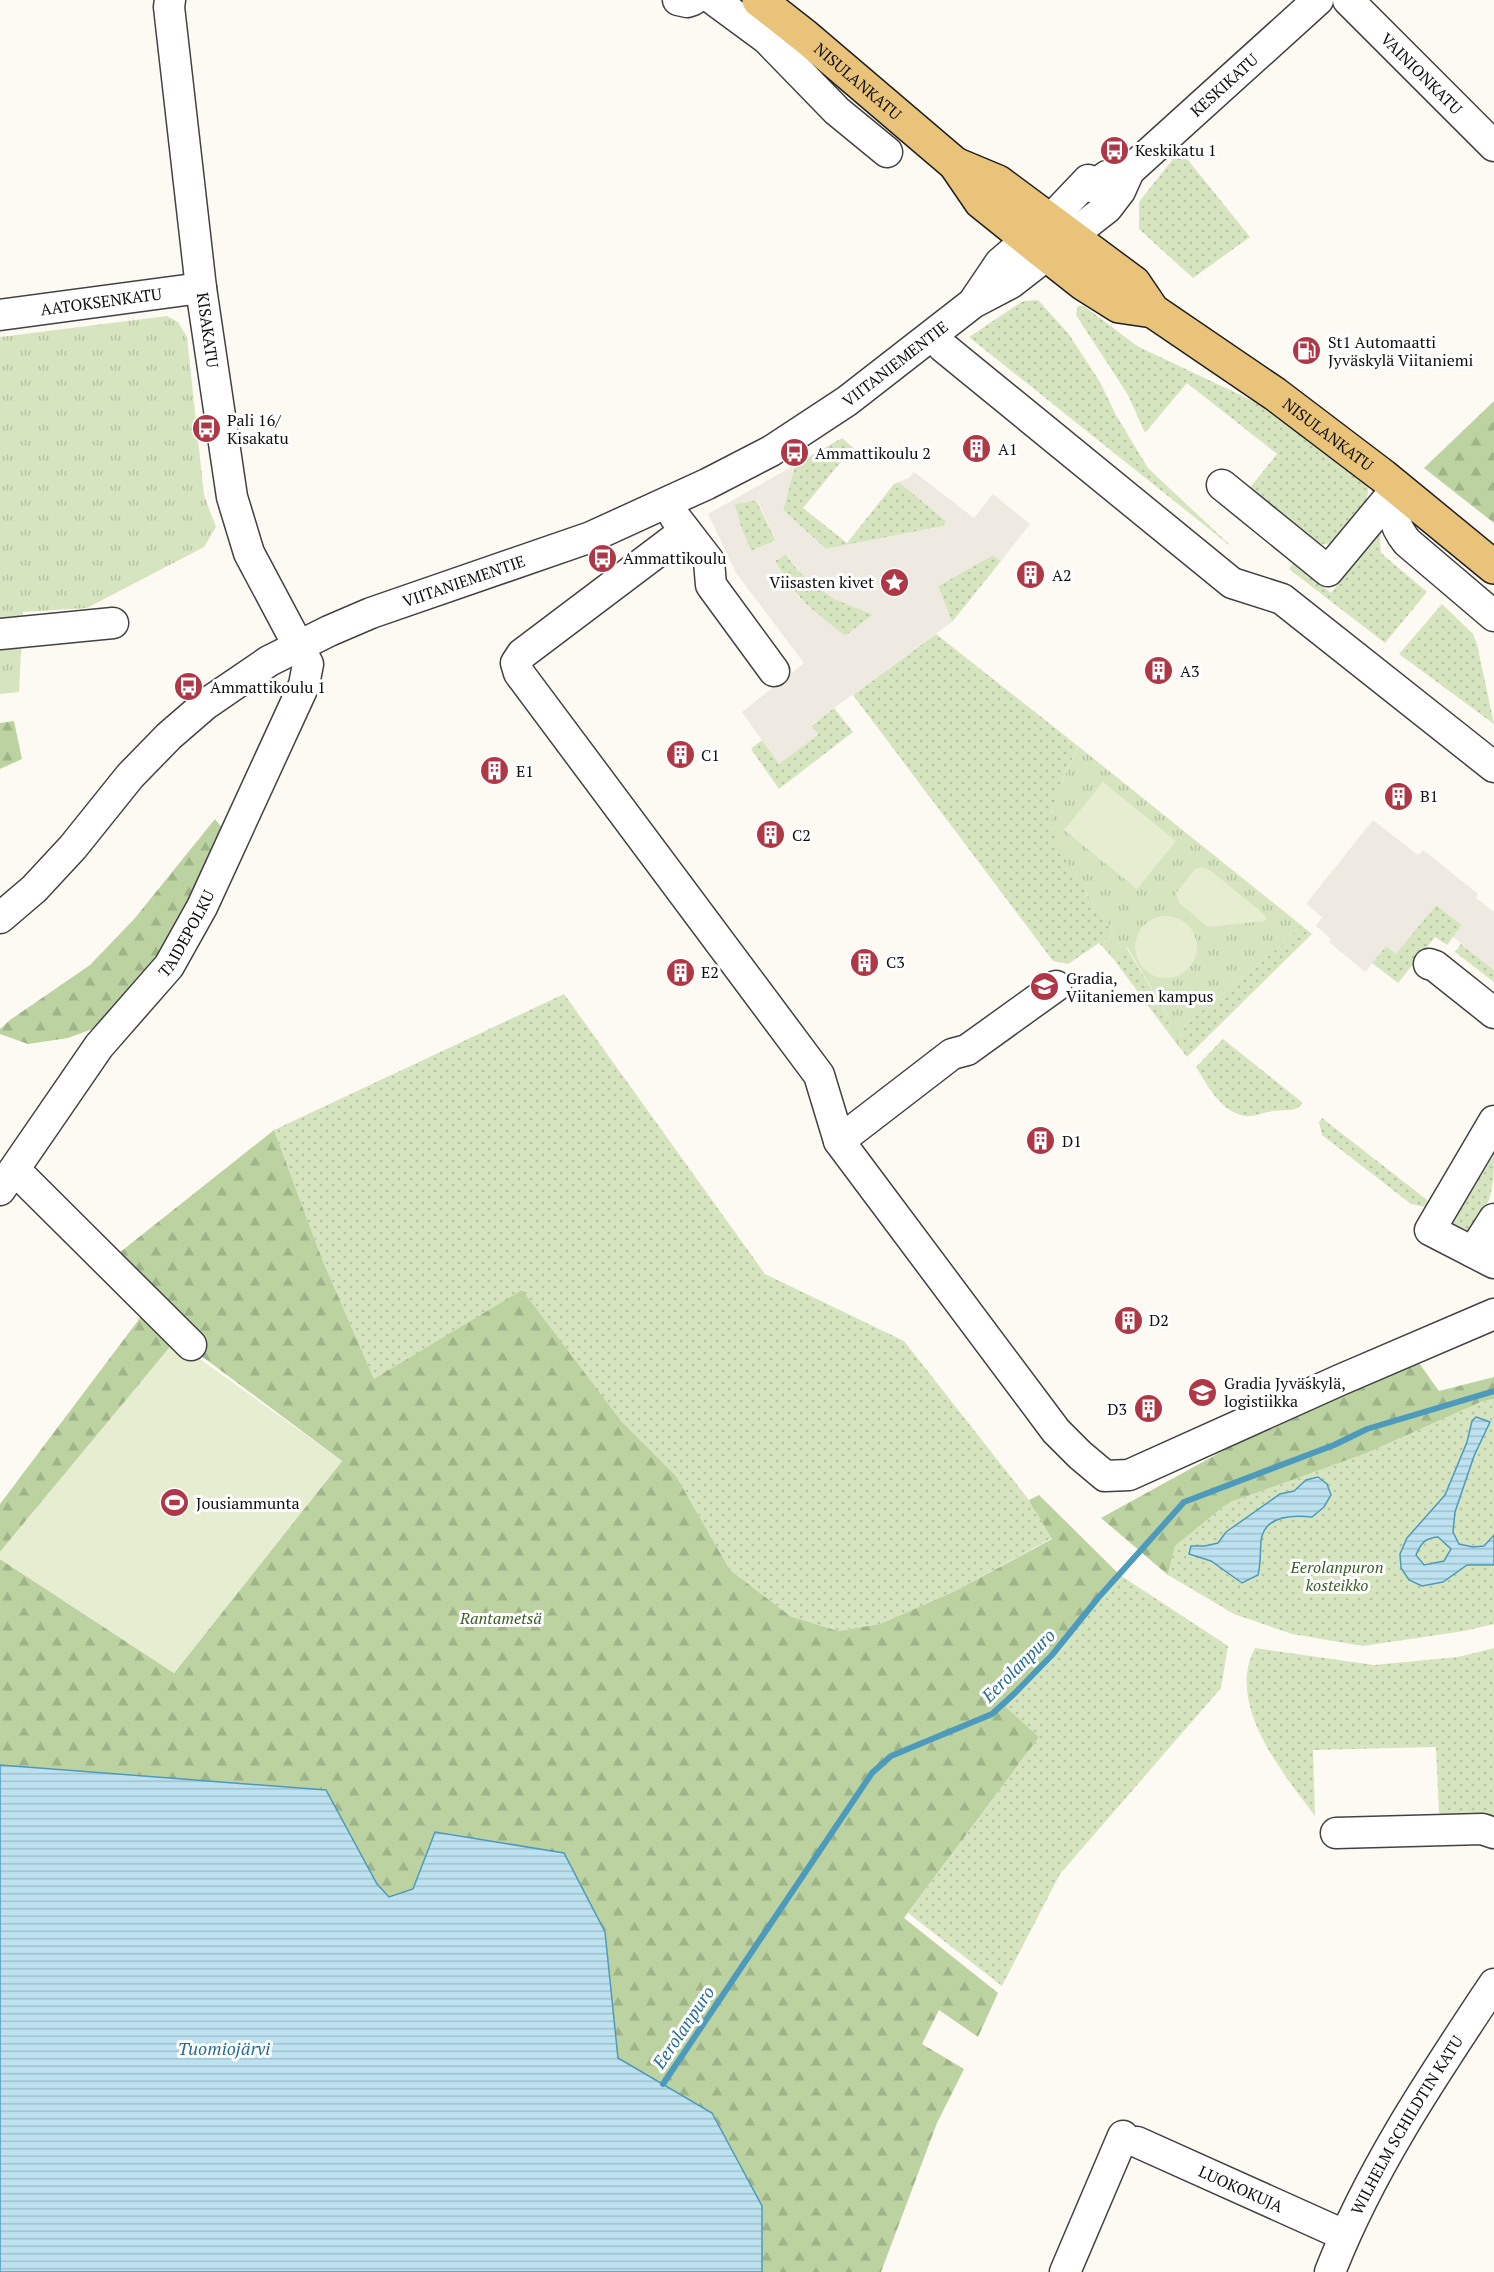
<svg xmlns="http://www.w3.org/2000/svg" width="1494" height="2272" font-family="'PT Serif',serif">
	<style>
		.grass { fill: url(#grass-dots); fill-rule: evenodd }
		.forest { fill: url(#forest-firs) }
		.park { fill: url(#park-tufts) }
		.pitch { fill: #e6edd1 }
		.plaza { fill: #eeeae1; fill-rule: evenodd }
		.water { fill: url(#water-rules); stroke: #4d9abd; stroke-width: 1.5; fill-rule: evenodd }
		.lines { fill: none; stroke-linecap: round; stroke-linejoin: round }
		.stream { stroke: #4d9abd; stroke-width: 6 }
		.minor-casing { stroke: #424242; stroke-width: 33 }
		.major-casing { stroke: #202020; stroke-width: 36 }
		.minor { stroke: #fff; stroke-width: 30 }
		.major { stroke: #e8c379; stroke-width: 33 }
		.labels { text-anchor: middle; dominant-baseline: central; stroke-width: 6; stroke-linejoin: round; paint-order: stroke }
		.street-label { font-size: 16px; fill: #0f0f0f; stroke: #fff }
		.poi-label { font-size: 16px; fill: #0f0f0f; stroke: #fff; text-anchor: start }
		.park-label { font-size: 16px; font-style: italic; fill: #376027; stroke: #fff }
		.water-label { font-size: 18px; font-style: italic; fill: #276d93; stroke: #fff }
	</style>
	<defs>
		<pattern id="grass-dots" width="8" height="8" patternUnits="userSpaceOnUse" patternTransform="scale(1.5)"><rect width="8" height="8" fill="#d6e5c0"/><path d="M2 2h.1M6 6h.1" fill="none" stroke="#b6c3a4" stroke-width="1.8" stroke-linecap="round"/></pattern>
		<pattern id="forest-firs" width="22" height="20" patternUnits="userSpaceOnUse" patternTransform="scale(1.5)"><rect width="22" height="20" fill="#bcd3a1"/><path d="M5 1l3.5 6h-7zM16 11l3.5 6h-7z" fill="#a0b489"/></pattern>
		<pattern id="park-tufts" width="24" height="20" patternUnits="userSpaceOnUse" patternTransform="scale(1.5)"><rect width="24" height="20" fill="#d6e5c0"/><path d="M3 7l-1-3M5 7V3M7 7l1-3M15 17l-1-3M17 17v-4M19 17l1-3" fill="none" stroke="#b6c3a4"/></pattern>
		<pattern id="water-rules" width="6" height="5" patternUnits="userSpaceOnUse" patternTransform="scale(1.5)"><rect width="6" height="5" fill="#bde1ef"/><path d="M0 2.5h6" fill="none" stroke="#a1c0cc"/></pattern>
	</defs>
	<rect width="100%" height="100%" fill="#fdfaf3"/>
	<g class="grass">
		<polygon points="1180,150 1250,237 1193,278 1139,229 1139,202"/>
		<polygon points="1038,300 1068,333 1100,382 1116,415 1148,468 1233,548 969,337 1023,301"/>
		<path d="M1078 306H1084L1137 346 1270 409 1368 482C1371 506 1352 524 1339 543L1321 544 1305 534 1249 489 1277 454 1187 383 1145 433 1128 395 1076 315Z"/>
		<polygon points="842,438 857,451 839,464 803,508 847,543 894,484 899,482 946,521 944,526 826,549 783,510 795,465"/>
		<polygon points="756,500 776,541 751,551 741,527 734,504"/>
		<polygon points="1383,526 1380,538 1381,553 1427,592 1385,643 1289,569 1293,563 1331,593"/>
		<path d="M786 554 798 571 873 615 845 636C811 611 796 598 775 561Z"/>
		<polygon points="993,555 1001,561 952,622 938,586"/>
		<polygon points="1442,604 1473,634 1477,644 1494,724 1399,654"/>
		<polygon points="936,634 1078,746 1063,778 1052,812 1052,826 1086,893 1113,930 1102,946 1099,943 1068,964 1053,961 853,695"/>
		<polygon points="834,708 853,732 779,789 751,749 762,740 779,763 818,734 811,726"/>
		<polygon points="1436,905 1462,925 1447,945 1435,937 1398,983 1372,963 1386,946 1396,953"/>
		<polygon points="1301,925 1312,934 1187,1057 1180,1048 1180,1038 1186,1024 1285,942"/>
		<polygon points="1461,944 1494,970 1494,982 1455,952"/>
		<polygon points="1126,947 1171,1021 1167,1031 1115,961"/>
		<polygon points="564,994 765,1274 904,1341 1029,1500 1052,1538 953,1592 880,1624 838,1631 790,1616 730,1570 676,1476 621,1421 374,1379 322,1259 274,1130"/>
		<path d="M1223 1039 1303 1103C1295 1113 1285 1109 1273 1111 1264 1112 1254 1117 1245 1116 1221 1112 1208 1086 1196 1067Z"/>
		<polygon points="1322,1118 1431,1203 1425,1207 1411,1204 1322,1135 1319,1122"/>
		<path d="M1494 1147C1494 1187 1494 1206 1465 1233L1457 1231 1452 1222Z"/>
		<path d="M1494 1399V1535L1484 1546 1473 1547 1459 1544 1453 1532 1455 1512 1474 1456 1472 1421C1466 1445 1458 1474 1445 1495 1427 1522 1399 1531 1401 1568L1460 1569 1467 1565H1494V1624L1464 1631 1363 1646 1292 1634 1234 1614 1168 1575 1175 1546 1228 1503 1367 1453 1483 1401ZM1306 1480 1331 1495 1324 1508 1312 1517C1293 1515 1264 1516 1261 1541 1260 1553 1261 1564 1258 1575L1242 1583 1211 1561 1189 1554 1191 1546H1205L1218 1543 1226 1532 1280 1494 1294 1491Z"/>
		<path d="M1438 1537 1451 1549 1444 1561 1425 1565 1416 1555C1421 1543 1425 1538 1438 1537Z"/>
		<polygon points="1120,1575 1228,1646 1221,1688 1060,1874 1002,1986 908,1913 1039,1737 1006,1707"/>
		<path d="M1255 1648 1374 1665 1458 1657 1494 1648V1822L1456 1818 1439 1813 1436 1747 1313 1750 1315 1816C1283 1773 1225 1705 1255 1648Z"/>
	</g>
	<g class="forest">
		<polygon points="1494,401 1494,523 1424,468"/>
		<polygon points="14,721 22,759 0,769 0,723"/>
		<polygon points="215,819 226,833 176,936 128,999 110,1009 98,1027 68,1038 28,1044 0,1034 0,1029 10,1020 90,965 135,918"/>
		<polygon points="274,1130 322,1259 374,1379 522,1290 621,1421 676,1476 730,1570 790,1616 838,1631 880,1624 953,1592 1052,1539 1029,1500 1039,1495 1120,1575 1006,1707 1039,1737 904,1918 998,1993 978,2037 939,2010 922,2044 964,2069 937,2123 881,2272 762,2272 762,2206 618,2058 605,1932 413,1889 389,1897 377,1884 326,1790 0,1765 0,1559 174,1673 342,1461 188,1346 109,1261"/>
		<polygon points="143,1314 175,1341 0,1552 0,1504"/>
		<polygon points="1419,1363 1439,1391 1494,1377 1494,1399 1483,1401 1367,1453 1228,1503 1175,1546 1168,1575 1101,1518 1248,1437"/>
	</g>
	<g class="park">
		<polygon points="167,316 178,322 187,337 204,495 216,527 204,547 87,608 23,612 19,692 0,694 0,337"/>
		<path d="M1078 746 1301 925 1285 942 1186 1024 1180 1038V1048L1167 1031 1171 1021 1127 947 1115 961 1102 946 1113 930C1096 907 1055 852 1052 825 1049 802 1069 767 1078 746Z"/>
	</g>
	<g class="pitch">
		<polygon points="1103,782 1176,841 1137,889 1064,830"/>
		<polygon points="1202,867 1211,871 1264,914 1267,918 1265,921 1208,927 1179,903 1176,893 1195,869"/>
		<circle cx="1166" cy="947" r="31"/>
		<polygon points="175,1341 342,1461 174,1673 0,1559 0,1552"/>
	</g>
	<g class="plaza">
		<path d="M795 465 783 510 826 549 944 526 946 521 899 482 910 477 914 472 974 518 993 494 1030 524 1001 561 993 555 938 586 952 622 811 725 818 735 779 764 742 712 804 663 736 573 708 514ZM757 500 776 540 751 551 741 527 735 504ZM787 554 798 571 813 584 834 599 873 615 845 636 800 599 786 581 775 560Z"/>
		<polygon points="1373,820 1418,855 1423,850 1478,894 1476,898 1494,912 1494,970 1453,937 1462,925 1436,905 1396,954 1386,946 1365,972 1329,942 1331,939 1316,926 1322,917 1306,904"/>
	</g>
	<g class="water">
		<path d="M1476 1417 1490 1422 1474 1456 1455 1512 1453 1532 1459 1544 1473 1547 1484 1546 1494 1535V1565H1467L1443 1582 1422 1586 1409 1580 1401 1568 1400 1554 1407 1538 1445 1495 1467 1442 1472 1421ZM1438 1537 1451 1549 1444 1561 1424 1565 1416 1555C1421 1543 1425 1538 1438 1537Z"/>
		<path d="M1318 1477 1327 1484 1331 1495 1324 1507 1312 1517C1293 1515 1264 1515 1261 1541 1260 1553 1261 1564 1258 1575L1242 1583 1211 1561 1189 1554 1191 1546H1205L1218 1543 1226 1532 1280 1494 1294 1491 1306 1480Z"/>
		<polygon points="0,1765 326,1790 377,1884 389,1897 413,1889 435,1832 564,1853 605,1932 618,2058 712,2113 762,2206 762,2272 0,2272"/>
	</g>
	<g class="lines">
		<polyline class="stream" points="663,2084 872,1773 891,1756 992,1714 1015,1693 1052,1655 1098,1598 1184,1502 1334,1445 1367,1429 1494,1391"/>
		<defs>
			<g id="minor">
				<polyline points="678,0 687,2 693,0"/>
				<polyline points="714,0 767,39 837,111 887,152"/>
				<path id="s1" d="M1348 0 1494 146"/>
				<polyline points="975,300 1000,263 1049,221 1088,180 1092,187 1107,176 1129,171"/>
				<path id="s2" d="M0 315 201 288"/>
				<polyline points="943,347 1232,583 1282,599 1494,767"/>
				<polyline points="1222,485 1328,571 1397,488"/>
				<path d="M1397 488C1393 512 1391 522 1407 542L1494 616"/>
				<polyline points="675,517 709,561 711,585 774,671"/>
				<polyline points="685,531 522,654 516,663 519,673 819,1075 839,1141 1056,1431 1080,1455 1105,1476 1129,1475 1340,1380 1494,1314"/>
				<polyline points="0,634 113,623"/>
				<path id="s3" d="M0 918 34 889 73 847 130 776 169 736 206 704 269 661 329 631 371 613 591 537 707 484 771 451 847 401 973 303 1011 283 1047 255 1107 208 1120 191 1129 171 1318 0"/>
				<polyline points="1429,964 1435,966 1494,1013"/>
				<polyline points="1494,1121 1430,1230 1494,1263"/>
				<polyline points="839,1141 952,1054 967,1050 1056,986"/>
				<polyline points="15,1170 191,1345"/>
				<path id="s4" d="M0 1190 99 1046 169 966 202 907 304 685 308 664 249 553 232 497 201 288 169 7 170 0"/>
				<polyline points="1473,1252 1494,1219"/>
				<polyline points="1336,1833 1482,1829 1494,1833"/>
				<path id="s5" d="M1137 2142 1344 2235"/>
				<polyline points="1065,2272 1123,2136"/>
				<path id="s6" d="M1330 2272C1370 2169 1433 2076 1494 1984"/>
			</g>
			<g id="major">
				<path id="s7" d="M759 0 806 37 955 164 981 202 1047 255 1084 284 1119 306 1153 311"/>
				<path id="s8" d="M955 164 998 182 1134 283 1153 311 1275 394 1383 476 1494 567"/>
			</g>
		</defs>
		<use href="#minor" class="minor-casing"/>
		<use href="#major" class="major-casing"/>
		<use href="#minor" class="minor"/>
		<use href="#major" class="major"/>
	</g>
	<defs>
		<symbol id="bus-disc" viewBox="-11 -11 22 22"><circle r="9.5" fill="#af3847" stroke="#fff"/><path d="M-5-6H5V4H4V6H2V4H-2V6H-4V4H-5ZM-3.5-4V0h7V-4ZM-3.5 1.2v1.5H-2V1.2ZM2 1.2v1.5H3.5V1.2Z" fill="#fff"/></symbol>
		<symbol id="fuel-disc" viewBox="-11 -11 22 22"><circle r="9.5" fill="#af3847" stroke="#fff"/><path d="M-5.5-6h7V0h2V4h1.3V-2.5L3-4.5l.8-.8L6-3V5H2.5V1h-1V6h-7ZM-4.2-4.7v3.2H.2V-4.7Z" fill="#fff"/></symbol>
		<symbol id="building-disc" viewBox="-11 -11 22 22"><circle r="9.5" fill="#af3847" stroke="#fff"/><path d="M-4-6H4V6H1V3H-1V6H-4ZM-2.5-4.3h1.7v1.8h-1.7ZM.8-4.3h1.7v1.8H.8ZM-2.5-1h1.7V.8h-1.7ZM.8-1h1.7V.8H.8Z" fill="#fff"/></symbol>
		<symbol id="sight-disc" viewBox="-11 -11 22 22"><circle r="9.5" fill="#af3847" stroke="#fff"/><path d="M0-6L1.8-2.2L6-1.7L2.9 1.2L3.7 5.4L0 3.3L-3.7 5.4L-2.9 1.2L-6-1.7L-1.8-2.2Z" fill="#fff"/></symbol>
		<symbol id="university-disc" viewBox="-11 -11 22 22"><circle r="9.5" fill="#af3847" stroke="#fff"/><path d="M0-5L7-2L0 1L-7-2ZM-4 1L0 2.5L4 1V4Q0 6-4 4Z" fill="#fff"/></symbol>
		<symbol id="school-disc" viewBox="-11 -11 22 22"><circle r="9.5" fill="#af3847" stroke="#fff"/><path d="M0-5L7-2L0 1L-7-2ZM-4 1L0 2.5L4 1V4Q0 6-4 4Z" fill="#fff"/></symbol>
		<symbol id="stadium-disc" viewBox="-11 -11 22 22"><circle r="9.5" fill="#af3847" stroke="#fff"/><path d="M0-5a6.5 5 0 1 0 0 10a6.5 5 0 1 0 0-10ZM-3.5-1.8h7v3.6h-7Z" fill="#fff"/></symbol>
	</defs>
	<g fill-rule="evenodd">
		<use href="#bus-disc" x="1098" y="134" width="33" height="33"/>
		<use href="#fuel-disc" x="1290" y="334" width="33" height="33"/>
		<use href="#bus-disc" x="190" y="412" width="33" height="33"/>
		<use href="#building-disc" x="960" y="432" width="33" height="33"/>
		<use href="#bus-disc" x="778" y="436" width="33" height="33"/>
		<use href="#bus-disc" x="586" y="542" width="33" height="33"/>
		<use href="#building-disc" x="1014" y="558" width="33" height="33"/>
		<use href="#sight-disc" x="878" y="566" width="33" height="33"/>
		<use href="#building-disc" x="1142" y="654" width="33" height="33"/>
		<use href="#bus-disc" x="172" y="670" width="33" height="33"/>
		<use href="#building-disc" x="664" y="738" width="33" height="33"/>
		<use href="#building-disc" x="478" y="754" width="33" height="33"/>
		<use href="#building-disc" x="1382" y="780" width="33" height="33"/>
		<use href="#building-disc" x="754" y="818" width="33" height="33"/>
		<use href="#building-disc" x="848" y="946" width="33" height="33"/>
		<use href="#building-disc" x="664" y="956" width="33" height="33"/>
		<use href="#university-disc" x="1028" y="970" width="33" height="33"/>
		<use href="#building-disc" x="1024" y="1124" width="33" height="33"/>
		<use href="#building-disc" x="1112" y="1304" width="33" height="33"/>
		<use href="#school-disc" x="1186" y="1376" width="33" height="33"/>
		<use href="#building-disc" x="1132" y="1392" width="33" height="33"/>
		<use href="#stadium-disc" x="158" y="1486" width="33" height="33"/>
	</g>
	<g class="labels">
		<g class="street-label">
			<text stroke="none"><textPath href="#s1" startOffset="104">VAINIONKATU</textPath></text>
			<text stroke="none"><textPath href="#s7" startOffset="128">NISULANKATU</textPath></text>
			<text stroke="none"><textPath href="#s3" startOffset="1506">KESKIKATU</textPath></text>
			<text stroke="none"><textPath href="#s2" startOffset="102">AATOKSENKATU</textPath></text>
			<text transform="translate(208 330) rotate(82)">KISAKATU</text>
			<text stroke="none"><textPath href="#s3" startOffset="1071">VIITANIEMENTIE</textPath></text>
			<text stroke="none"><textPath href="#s8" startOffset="464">NISULANKATU</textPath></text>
			<text stroke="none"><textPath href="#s3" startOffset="585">VIITANIEMENTIE</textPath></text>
			<text stroke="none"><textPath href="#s4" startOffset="318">TAIDEPOLKU</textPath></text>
			<text stroke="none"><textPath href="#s6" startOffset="166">WILHELM SCHILDTIN KATU</textPath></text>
			<text stroke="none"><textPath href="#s5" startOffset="114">LUOKOKUJA</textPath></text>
		</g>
		<g class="poi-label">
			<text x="1135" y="150">Keskikatu 1</text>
			<text x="1328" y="342">St1 Automaatti<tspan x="1328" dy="18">Jyväskylä Viitaniemi</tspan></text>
			<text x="227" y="420">Pali 16/<tspan x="227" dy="18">Kisakatu</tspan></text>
			<text x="998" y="449">A1</text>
			<text x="815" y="453">Ammattikoulu 2</text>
			<text x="623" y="558">Ammattikoulu</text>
			<text x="1052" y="575">A2</text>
			<text x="874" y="582" text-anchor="end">Viisasten kivet</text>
			<text x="1180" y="671">A3</text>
			<text x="210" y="687">Ammattikoulu 1</text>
			<text x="701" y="755">C1</text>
			<text x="516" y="771">E1</text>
			<text x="1420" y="796">B1</text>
			<text x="792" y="835">C2</text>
			<text x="886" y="962">C3</text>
			<text x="701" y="972">E2</text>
			<text x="1066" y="978">Gradia,<tspan x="1066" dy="18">Viitaniemen kampus</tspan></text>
			<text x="1062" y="1141">D1</text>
			<text x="1149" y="1320">D2</text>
			<text x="1224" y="1383">Gradia Jyväskylä,<tspan x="1224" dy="18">logistiikka</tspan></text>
			<text x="1127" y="1409" text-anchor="end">D3</text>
			<text x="196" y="1503">Jousiammunta</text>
		</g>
		<g class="park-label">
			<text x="1337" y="1567">Eerolanpuron<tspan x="1337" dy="18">kosteikko</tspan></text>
			<text x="501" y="1618">Rantametsä</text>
		</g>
		<g class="water-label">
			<text transform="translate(1018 1665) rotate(-45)">Eerolanpuro</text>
			<text transform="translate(683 2027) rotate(-56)">Eerolanpuro</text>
			<text x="224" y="2048">Tuomiojärvi</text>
		</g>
	</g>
</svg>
